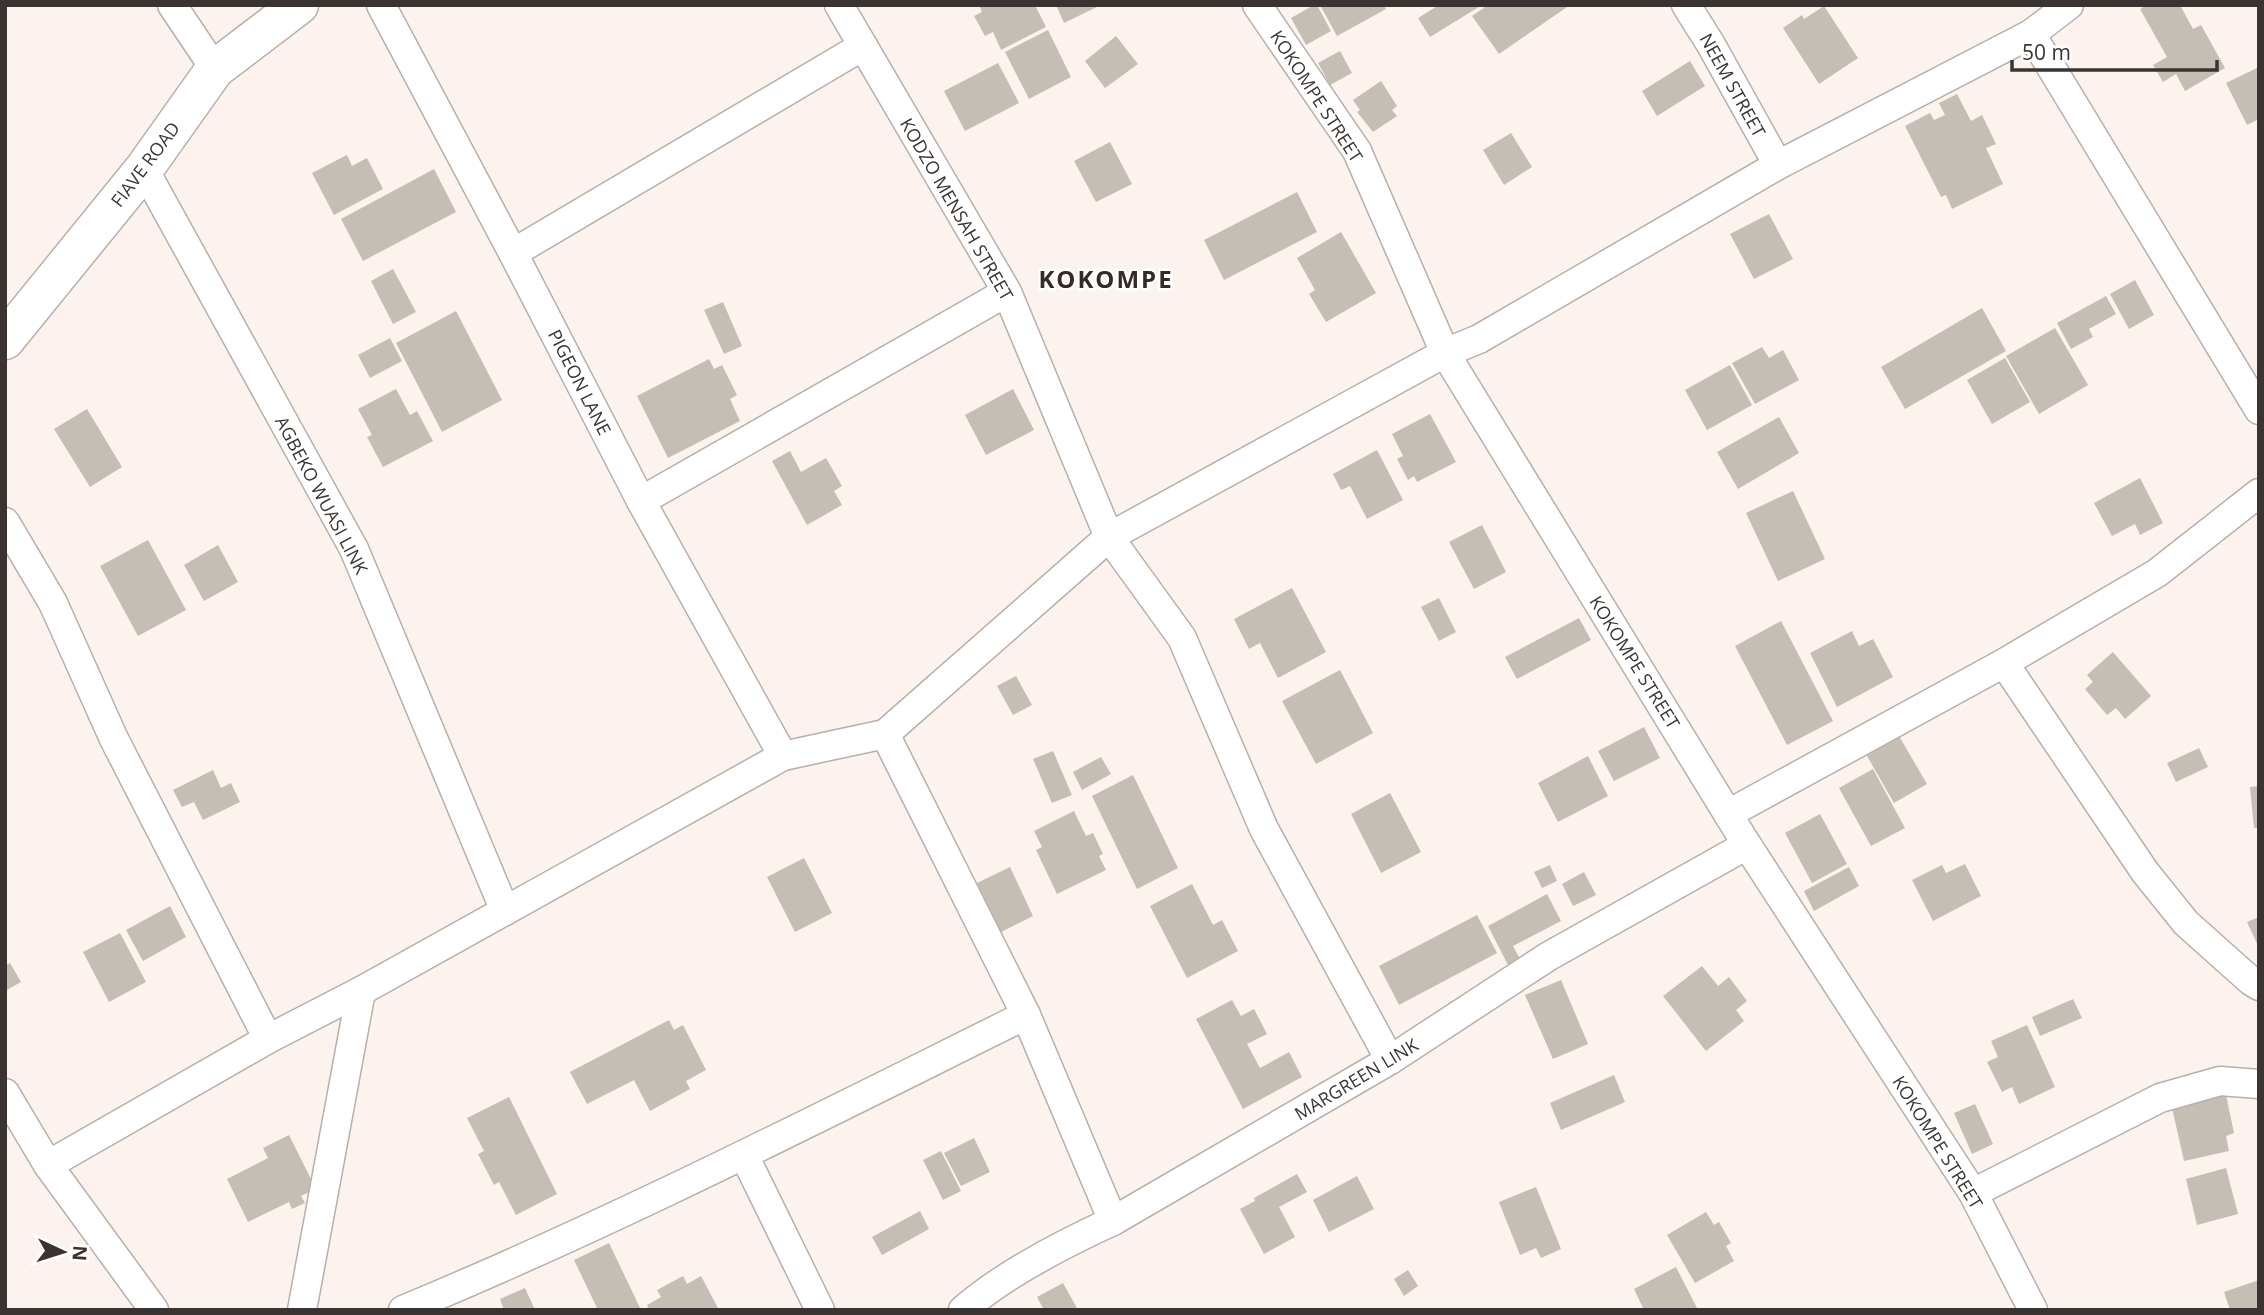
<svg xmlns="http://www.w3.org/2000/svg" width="2264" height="1315" font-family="'Open Sans',sans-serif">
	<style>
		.building { fill: #c5beb4 }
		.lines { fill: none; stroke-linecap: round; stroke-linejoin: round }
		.street-casing { stroke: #baaea9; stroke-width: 31 }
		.secondary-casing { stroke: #baaea9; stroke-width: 41 }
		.street { stroke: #fff; stroke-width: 28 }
		.secondary { stroke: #fff; stroke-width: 38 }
		.labels { text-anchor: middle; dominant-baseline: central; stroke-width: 5; stroke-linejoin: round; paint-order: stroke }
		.street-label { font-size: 18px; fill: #393432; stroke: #fff }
		.district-label { font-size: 24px; font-weight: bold; letter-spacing: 2px; fill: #342b27; stroke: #fff }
	</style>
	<rect width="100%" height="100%" fill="#fdf3ee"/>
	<g class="building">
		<polygon points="979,5 1035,5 1046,27 1001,50 993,32 985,36 974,16 982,12"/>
		<polygon points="1056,5 1101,5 1064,23"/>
		<polygon points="1314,5 1317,5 1331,31 1306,45 1291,18"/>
		<polygon points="1320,5 1384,5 1386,9 1337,36"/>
		<polygon points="1439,5 1482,5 1430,37 1418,18"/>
		<polygon points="1488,5 1570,5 1499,54 1472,16"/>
		<polygon points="2147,5 2180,5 2193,29 2201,25 2225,68 2185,91 2176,74 2163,82 2153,65 2167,57 2140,9"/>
		<polygon points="1824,6 1858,58 1819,84 1783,28 1802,15 1804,19"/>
		<polygon points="1048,30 1071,77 1029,99 1005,52"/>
		<polygon points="1116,36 1138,64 1105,88 1085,61"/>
		<polygon points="1340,51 1352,73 1330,85 1318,63"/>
		<polygon points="1690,61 1705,86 1657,116 1642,91"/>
		<polygon points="998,63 1019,103 965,131 944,91"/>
		<polygon points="2259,67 2259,119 2247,125 2226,83"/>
		<polygon points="1381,81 1397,106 1392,110 1397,116 1373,132 1357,112 1360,110 1353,100"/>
		<polygon points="1957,94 1971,121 1982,115 1996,144 1986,148 2003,184 1952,209 1946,195 1941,197 1905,126 1930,113 1934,120 1945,115 1939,103"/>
		<polygon points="1511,133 1532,167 1504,185 1483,150"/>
		<polygon points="1110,142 1132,184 1096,202 1074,161"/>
		<polygon points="347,155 352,166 367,158 383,189 334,215 312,173"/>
		<polygon points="434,169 456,212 363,261 341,219"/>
		<polygon points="1297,192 1317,232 1224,280 1204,240"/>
		<polygon points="1769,214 1793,259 1754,279 1730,234"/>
		<polygon points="1341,232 1376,293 1326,322 1309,294 1315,290 1297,258"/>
		<polygon points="393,269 416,312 393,324 371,281"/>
		<polygon points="2135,280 2154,315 2129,329 2110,294"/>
		<polygon points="2106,296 2116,314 2089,329 2093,337 2071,349 2057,323"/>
		<polygon points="723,302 742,346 724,354 704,310"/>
		<polygon points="1982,308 2006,351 1905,409 1881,367"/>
		<polygon points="456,311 502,400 442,432 396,343"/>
		<polygon points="2055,328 2088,385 2039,414 2006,356"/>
		<polygon points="390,338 402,361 370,378 358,355"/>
		<polygon points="1762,347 1769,358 1783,350 1799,380 1755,404 1732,363"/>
		<polygon points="2005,358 2030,402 1992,424 1967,380"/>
		<polygon points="709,359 714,369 722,365 737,395 730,399 740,421 668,458 637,396"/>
		<polygon points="1730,365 1752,405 1707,430 1685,390"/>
		<polygon points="396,389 410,415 417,411 433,441 383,467 367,437 372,435 358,409"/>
		<polygon points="1013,389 1034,430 986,455 965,415"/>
		<polygon points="87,409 122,467 90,487 54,429"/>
		<polygon points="1430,414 1456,462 1417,482 1414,476 1408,480 1397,459 1403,456 1392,434"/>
		<polygon points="1779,417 1799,453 1738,489 1717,452"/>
		<polygon points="1377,450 1403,500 1367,519 1350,486 1341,490 1333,474"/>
		<polygon points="790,451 801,472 826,458 842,486 834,491 842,505 807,525 772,461"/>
		<polygon points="2140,478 2163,523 2140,535 2135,524 2112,536 2094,503"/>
		<polygon points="1793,491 1825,559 1778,581 1746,513"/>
		<polygon points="1482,525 1506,572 1474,589 1449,542"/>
		<polygon points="148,540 186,610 138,636 100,566"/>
		<polygon points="218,545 238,582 204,601 184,565"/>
		<polygon points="1292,588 1326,652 1278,678 1260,643 1249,649 1234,619"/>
		<polygon points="1439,598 1456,632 1439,641 1421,607"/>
		<polygon points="1579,618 1591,640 1517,679 1505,657"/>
		<polygon points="1781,621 1833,721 1787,745 1735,646"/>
		<polygon points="1852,631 1859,646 1873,639 1893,677 1837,707 1810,653"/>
		<polygon points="2113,652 2151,696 2125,719 2116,708 2107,715 2085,689 2093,682 2087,675"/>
		<polygon points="1340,670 1373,733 1316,764 1282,701"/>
		<polygon points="1016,676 1032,705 1013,715 997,686"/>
		<polygon points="1644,727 1660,758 1614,781 1598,751"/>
		<polygon points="1899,736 1927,784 1894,803 1867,756"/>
		<polygon points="2199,748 2208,767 2176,782 2167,763"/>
		<polygon points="1053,751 1072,795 1052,803 1033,759"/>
		<polygon points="1588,756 1608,796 1558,822 1538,783"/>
		<polygon points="1101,757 1111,774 1082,790 1073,772"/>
		<polygon points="1873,769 1905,828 1871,846 1839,788"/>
		<polygon points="213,770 221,788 231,783 240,802 203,820 194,802 182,807 173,790"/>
		<polygon points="1133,775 1178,868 1137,889 1092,796"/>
		<polygon points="2259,786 2259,828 2254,828 2250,787"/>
		<polygon points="1390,793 1421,852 1381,873 1351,814"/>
		<polygon points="1074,811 1086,836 1093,833 1103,854 1099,856 1106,870 1057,894 1036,850 1042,847 1034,831"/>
		<polygon points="1820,814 1847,864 1812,883 1785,833"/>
		<polygon points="804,858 832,913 795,932 767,877"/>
		<polygon points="1965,864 1981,896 1933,921 1912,880 1942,865 1946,873"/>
		<polygon points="1550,865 1557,881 1542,888 1534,872"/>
		<polygon points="1010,867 1033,916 1001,932 977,883"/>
		<polygon points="1849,867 1859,886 1814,911 1804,891"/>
		<polygon points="1584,872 1596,895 1573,906 1562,884"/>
		<polygon points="1192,884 1213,925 1222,920 1238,951 1187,978 1150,906"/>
		<polygon points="1547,894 1561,921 1513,946 1520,959 1508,965 1488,926"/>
		<polygon points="170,906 186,937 143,961 126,930"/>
		<polygon points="1477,915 1497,953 1399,1005 1379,966"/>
		<polygon points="2259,917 2259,948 2247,922"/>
		<polygon points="120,933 146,982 109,1002 83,952"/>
		<polygon points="10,963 21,982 5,991 5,966"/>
		<polygon points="1702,966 1718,986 1729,977 1747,1001 1736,1010 1744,1021 1706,1051 1663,996"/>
		<polygon points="1561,980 1588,1044 1553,1059 1525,995"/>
		<polygon points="2073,999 2082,1018 2040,1036 2032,1017"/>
		<polygon points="1232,1000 1241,1016 1254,1009 1267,1034 1247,1044 1260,1068 1289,1052 1302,1077 1243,1109 1196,1019"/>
		<polygon points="669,1020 674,1030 683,1025 706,1070 686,1081 690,1089 650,1111 634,1080 587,1104 570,1072"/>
		<polygon points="2027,1025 2055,1087 2019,1104 2012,1087 2002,1092 1987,1062 1998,1057 1991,1041"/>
		<polygon points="1614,1075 1625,1102 1561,1130 1550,1103"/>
		<polygon points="2226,1095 2234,1133 2226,1136 2229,1151 2184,1161 2172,1108"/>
		<polygon points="509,1097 557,1194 516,1215 499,1182 494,1185 478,1154 484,1151 467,1118"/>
		<polygon points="1975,1104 1993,1144 1972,1154 1954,1113"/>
		<polygon points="289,1135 316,1189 301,1196 305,1203 292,1209 289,1202 248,1222 227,1179 268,1158 263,1148"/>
		<polygon points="974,1138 990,1172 961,1186 944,1153"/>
		<polygon points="941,1151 961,1191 943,1200 923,1160"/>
		<polygon points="2226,1168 2238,1214 2197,1225 2186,1179"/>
		<polygon points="1297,1174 1307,1192 1279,1207 1295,1237 1264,1254 1240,1209 1255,1201 1254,1198"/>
		<polygon points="1357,1176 1374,1209 1329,1232 1313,1200"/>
		<polygon points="1536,1187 1561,1249 1541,1258 1536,1248 1520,1255 1499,1202"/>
		<polygon points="920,1211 929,1229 882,1255 872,1237"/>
		<polygon points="1706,1212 1714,1225 1719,1222 1731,1243 1726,1246 1734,1261 1695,1283 1667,1235"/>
		<polygon points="609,1243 641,1310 598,1310 574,1260"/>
		<polygon points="1676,1267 1698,1310 1644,1310 1634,1289"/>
		<polygon points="1408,1270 1418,1286 1404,1296 1394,1279"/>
		<polygon points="683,1276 687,1284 701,1276 719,1310 649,1310 647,1305 661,1297 657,1290"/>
		<polygon points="2259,1280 2259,1310 2230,1310 2224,1292"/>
		<polygon points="1063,1283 1078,1310 1044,1310 1037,1297"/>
		<polygon points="525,1288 535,1310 504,1310 500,1299"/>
	</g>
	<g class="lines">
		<defs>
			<g id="street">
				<polyline points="172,5 215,69"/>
				<polyline points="381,5 513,253 641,501 783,756"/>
				<polyline points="839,5 1007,292 1109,537 1182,638 1264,829 1390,1060"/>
				<polyline points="1257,5 1357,151 1445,353 1747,845 1973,1193 2033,1310"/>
				<polyline points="1686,5 1710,43 1778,165"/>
				<polyline points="2031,34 2259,410"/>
				<polyline points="144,169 354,549 505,911"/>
				<polyline points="513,253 863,46"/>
				<polyline points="641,501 1007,292"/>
				<polyline points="5,522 53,603 114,739 268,1039"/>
				<polyline points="2004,663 2145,872 2186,923 2251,981 2259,986"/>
				<polyline points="885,734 1026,1015 1113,1221"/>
				<polyline points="1728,814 2004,663 2157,573 2259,493"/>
				<polyline points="5,1093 48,1165 154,1310"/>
				<polyline points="744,1155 820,1310"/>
				<polyline points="48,1165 268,1039 361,991 783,756 885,734 1109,537 1445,353 1479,339 1778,165 2031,34 2069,5"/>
				<polyline points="1973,1193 2160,1098 2220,1081 2259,1084"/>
				<polyline points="302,1310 361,991"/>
				<path d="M403 1310C615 1222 820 1117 1026 1015"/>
				<path d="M963 1310C1003 1275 1065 1243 1113 1221L1390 1060 1549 956 1747 845"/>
			</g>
			<polyline id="secondary" points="5,340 144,169 215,69 299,5"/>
		</defs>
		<use href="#street" class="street-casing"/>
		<use href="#secondary" class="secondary-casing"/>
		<use href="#street" class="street"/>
		<use href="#secondary" class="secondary"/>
	</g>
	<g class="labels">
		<g class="street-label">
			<text transform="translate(1733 85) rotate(61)">NEEM STREET</text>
			<text transform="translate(1317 96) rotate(57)">KOKOMPE STREET</text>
			<text transform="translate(145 164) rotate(-53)">FIAVE ROAD</text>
			<text transform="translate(957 209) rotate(60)">KODZO MENSAH STREET</text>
			<text transform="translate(580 382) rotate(63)">PIGEON LANE</text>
			<text transform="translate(322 495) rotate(62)">AGBEKO WUASI LINK</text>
			<text transform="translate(1635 662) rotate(58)">KOKOMPE STREET</text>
			<text transform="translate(1356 1079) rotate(-31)">MARGREEN LINK</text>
			<text transform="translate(1938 1142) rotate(58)">KOKOMPE STREET</text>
		</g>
		<g class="district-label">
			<text x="1106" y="278">KOKOMPE</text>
		</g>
	</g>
	<rect width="2264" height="1315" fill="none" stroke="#393432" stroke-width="14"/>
	<g transform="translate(63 1252) rotate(94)" stroke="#ffffff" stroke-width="5" paint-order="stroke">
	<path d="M0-5L12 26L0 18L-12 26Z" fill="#393432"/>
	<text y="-10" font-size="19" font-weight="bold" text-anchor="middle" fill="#393432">N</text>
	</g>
	<path d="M2012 60v10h205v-10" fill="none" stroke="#393432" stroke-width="3.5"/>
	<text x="2022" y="60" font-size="21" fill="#393432" stroke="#ffffff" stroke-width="5" paint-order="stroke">50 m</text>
</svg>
